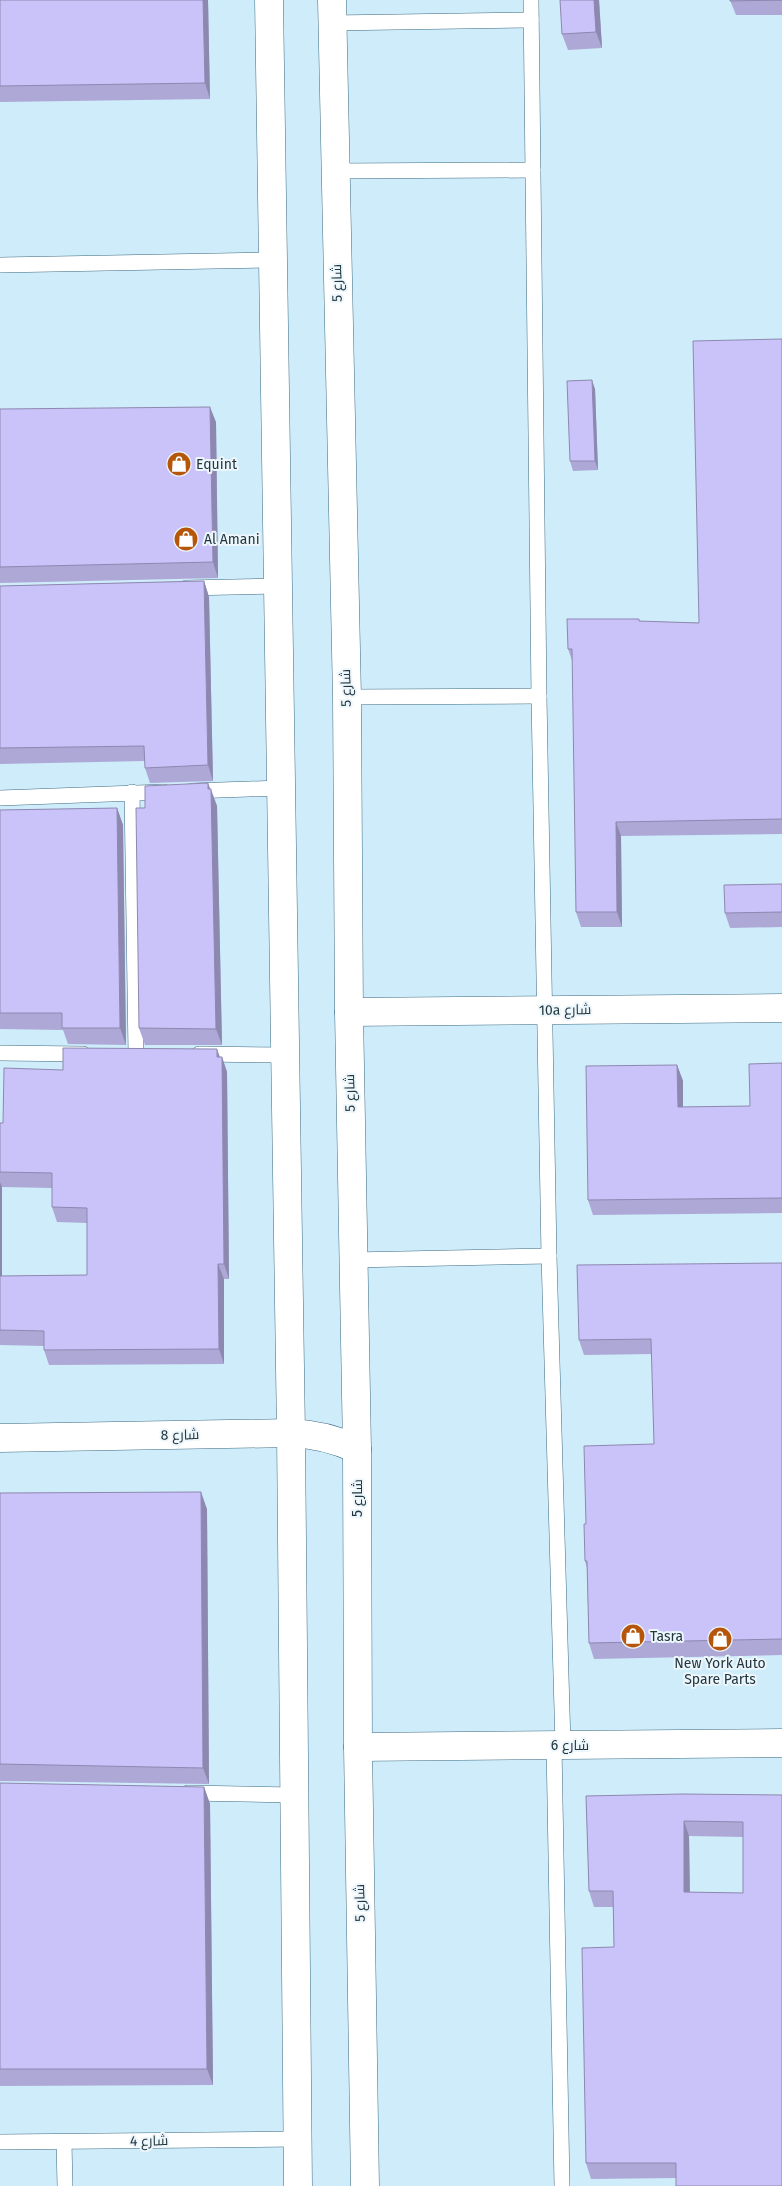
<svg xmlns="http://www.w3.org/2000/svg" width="782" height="2186" font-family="'Fira Sans',Cairo,sans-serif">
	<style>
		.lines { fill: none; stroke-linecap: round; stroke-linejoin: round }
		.service-casing { stroke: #3e6c82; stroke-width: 16 }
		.minor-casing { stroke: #3e6c82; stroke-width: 29 }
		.tertiary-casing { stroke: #3e6c82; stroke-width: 29 }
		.service { stroke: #fff; stroke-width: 15 }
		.minor { stroke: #fff; stroke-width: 28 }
		.tertiary { stroke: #fff; stroke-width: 28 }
		.wall { fill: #aea8d7; fill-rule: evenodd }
		.shaded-wall { fill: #8d88af }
		.building { fill: #cac3fa; stroke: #8d88af; fill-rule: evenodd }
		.labels { text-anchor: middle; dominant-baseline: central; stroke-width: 4; stroke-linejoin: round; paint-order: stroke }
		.street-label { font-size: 14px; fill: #22363f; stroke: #ecf6fb }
		.poi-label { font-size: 14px; fill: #22363f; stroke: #ecf6fb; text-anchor: start }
	</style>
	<rect width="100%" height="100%" fill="#cfecfb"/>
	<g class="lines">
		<defs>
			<g id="service">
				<polyline points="531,0 539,696 549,1256 563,1745"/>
				<polyline points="332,23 531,20"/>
				<polyline points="335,171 533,170"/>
				<polyline points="0,265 274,260"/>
				<polyline points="186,588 279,586"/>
				<polyline points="347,697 539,696"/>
				<polyline points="192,791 280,788"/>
				<polyline points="132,792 136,1054"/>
				<polyline points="0,798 164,792"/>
				<polyline points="0,1053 83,1054"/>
				<polyline points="199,1054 285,1055"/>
				<polyline points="352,1260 549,1256"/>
				<polyline points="554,1745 562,2186"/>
				<polyline points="188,1793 294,1795"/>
				<polyline points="0,2142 298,2139"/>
				<polyline points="64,2142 65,2186"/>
			</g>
			<g id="minor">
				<polyline points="349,1012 782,1008"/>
				<path d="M0 1438 291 1433C316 1434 335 1439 357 1449"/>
				<polyline points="358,1747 782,1743"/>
			</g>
			<g id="tertiary">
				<polyline points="269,0 291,1433 298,2186"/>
				<polyline points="332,0 347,697 349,1012 357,1449 358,1747 365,2186"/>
			</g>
		</defs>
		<use href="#service" class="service-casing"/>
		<use href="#minor" class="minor-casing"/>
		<use href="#tertiary" class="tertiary-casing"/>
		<use href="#service" class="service"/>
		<use href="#minor" class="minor"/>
		<use href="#tertiary" class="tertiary"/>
	</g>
	<g class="wall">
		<polygon points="0,0 208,0 210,99 0,102"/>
		<polygon points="560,0 599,0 602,48 568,50 562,34"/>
		<polygon points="730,0 782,0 782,15 736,15"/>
		<polygon points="782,339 782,834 621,836 622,927 581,927 576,912 573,663 568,649 639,621 699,623"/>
		<polygon points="595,389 598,470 573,471 570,461"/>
		<polygon points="0,409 216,422 218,578 0,583"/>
		<polygon points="204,581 209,597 213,781 150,783 145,768 145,761 0,764 0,586"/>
		<polygon points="210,789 211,789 217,806 222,1045 145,1045 139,1028 145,808"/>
		<polygon points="117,808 123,825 126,1045 68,1044 63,1030 0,1029 0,810"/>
		<polygon points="782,884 782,927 730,928 725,913"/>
		<path d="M222 1057 227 1072 229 1279H224V1364L49 1365 44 1350V1346L0 1345V1123H3L63 1070ZM2 1187 52 1188V1207L57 1222 87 1223V1275L2 1276Z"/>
		<polygon points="782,1063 782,1213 593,1215 588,1200 677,1065 683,1081 683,1107 750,1106"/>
		<polygon points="782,1263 782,1655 594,1659 589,1643 587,1568 585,1561 586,1524 654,1444 652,1354 584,1355 579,1340"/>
		<polygon points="0,1493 207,1509 209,1784 0,1781"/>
		<polygon points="0,1783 204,1787 210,1804 213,2085 0,2086"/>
		<path d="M782 1795 676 2178 591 2179 586 2163 614 1947 613 1907H594L589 1891 586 1796ZM689 1836 743 1837V1893L690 1892Z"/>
	</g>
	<g class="shaded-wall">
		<polygon points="203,0 208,0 210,99 205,83"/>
		<polygon points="594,0 599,0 602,48 596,32"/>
		<polygon points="592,380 595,389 598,470 595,461"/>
		<polygon points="210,407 216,422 218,578 213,562"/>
		<polygon points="204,581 209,597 213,781 208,765"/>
		<polygon points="208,783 217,806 222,1045 216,1029"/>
		<polygon points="117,808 123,825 126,1045 120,1028"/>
		<polygon points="616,822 621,836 622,927 617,912"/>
		<polygon points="217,1049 222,1063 222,1057 227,1072 229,1279 224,1264"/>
		<polygon points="677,1065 683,1081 683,1122 678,1107"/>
		<polygon points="0,1182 2,1187 2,1291 0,1285"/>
		<polygon points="218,1264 224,1279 224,1364 219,1349"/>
		<polygon points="201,1492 207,1509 209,1784 203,1768"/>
		<polygon points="204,1787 210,1804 213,2085 207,2069"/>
		<polygon points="684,1821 689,1836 690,1908 684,1892"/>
	</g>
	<g class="building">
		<polygon points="0,0 203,0 205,83 0,86"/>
		<polygon points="560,0 594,0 596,32 562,34"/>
		<polygon points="730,0 782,0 730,1"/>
		<polygon points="782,339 782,819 616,822 617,912 576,912 572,649 568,649 567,619 639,619 639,621 699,623 693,341"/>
		<polygon points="592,380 595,461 570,461 567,381"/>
		<polygon points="210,407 213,562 0,567 0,409"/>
		<polygon points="204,581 208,765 145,768 144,746 0,748 0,586"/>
		<polygon points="208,783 208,789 211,789 216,1029 139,1028 136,808 145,808 145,786"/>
		<polygon points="117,808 120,1028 62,1028 62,1013 0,1013 0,810"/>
		<polygon points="782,884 782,912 725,913 724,885"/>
		<polygon points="63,1048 217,1049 217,1057 222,1057 224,1264 218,1264 219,1349 44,1350 44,1331 0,1330 0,1276 87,1275 87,1208 52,1207 52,1173 0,1172 0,1123 3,1123 4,1068 63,1070"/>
		<polygon points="782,1063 782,1198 588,1200 586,1066 677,1065 678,1107 750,1106 749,1064"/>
		<polygon points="782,1263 782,1639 589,1643 587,1561 585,1561 584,1524 586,1524 584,1446 654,1444 651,1339 579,1340 577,1265"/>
		<polygon points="201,1492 203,1768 0,1764 0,1493"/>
		<polygon points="0,1783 204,1787 207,2069 0,2069"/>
		<path d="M682 1794 782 1795V2186H676V2163H586L582 1948 614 1947 613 1891H589L586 1796ZM684 1821 743 1822V1893L684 1892Z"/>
	</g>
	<defs>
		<symbol id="shop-disc" viewBox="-11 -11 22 22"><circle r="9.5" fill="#b5560a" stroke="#ecf6fb"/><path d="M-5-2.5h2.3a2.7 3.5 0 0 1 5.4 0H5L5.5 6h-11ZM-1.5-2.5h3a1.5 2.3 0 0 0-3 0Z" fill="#fff"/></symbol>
	</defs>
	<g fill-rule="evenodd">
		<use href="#shop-disc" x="165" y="450" width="28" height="28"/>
		<use href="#shop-disc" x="172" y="525" width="28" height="28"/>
		<use href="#shop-disc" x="619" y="1622" width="28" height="28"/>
		<use href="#shop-disc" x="706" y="1625" width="28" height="28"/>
	</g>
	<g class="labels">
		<g class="street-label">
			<text transform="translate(337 283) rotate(-91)">شارع 5</text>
			<text transform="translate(346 688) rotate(-91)">شارع 5</text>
			<text transform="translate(565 1010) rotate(-1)">10a شارع</text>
			<text transform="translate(350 1093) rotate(-91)">شارع 5</text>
			<text transform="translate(180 1435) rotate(-1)">شارع 8</text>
			<text transform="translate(357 1498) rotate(-90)">شارع 5</text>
			<text x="570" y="1745">شارع 6</text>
			<text transform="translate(360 1903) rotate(-91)">شارع 5</text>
			<text transform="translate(149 2141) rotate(-1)">شارع 4</text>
		</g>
		<g class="poi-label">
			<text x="196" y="464">Equint</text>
			<text x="204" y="539">Al Amani</text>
			<text x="650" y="1636">Tasra</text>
			<text x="720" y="1663" text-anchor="middle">New York Auto<tspan x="720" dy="16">Spare Parts</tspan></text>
		</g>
	</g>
</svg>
